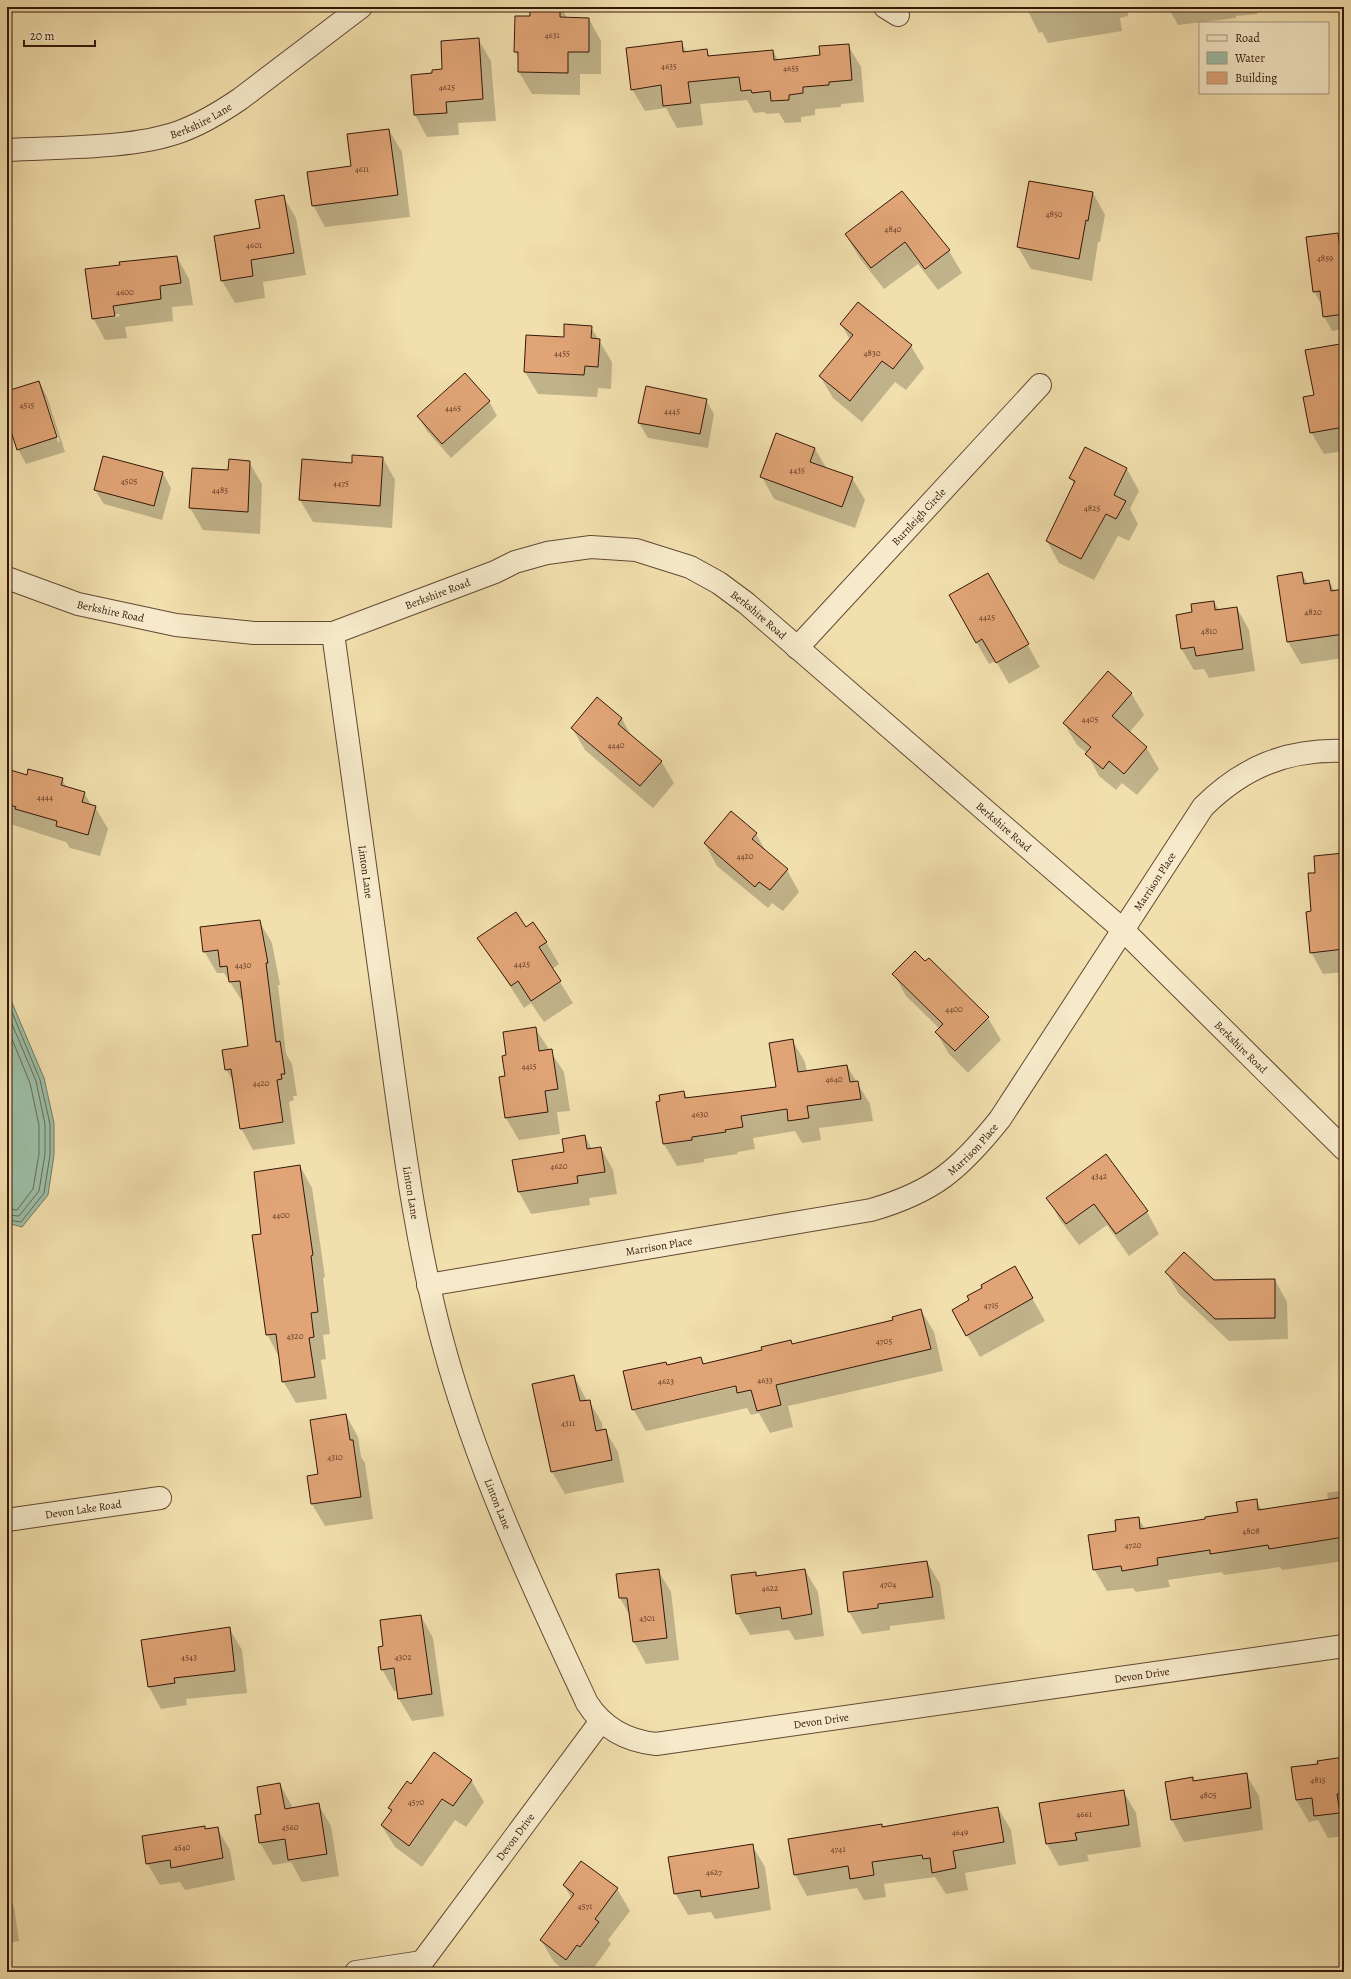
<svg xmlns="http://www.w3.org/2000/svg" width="1351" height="1979" font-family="Alegreya,serif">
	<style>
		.water { fill: #9cbda5; stroke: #727b67 }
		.shadow { fill: #0003; fill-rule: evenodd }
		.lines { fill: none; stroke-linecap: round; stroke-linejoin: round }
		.shore { stroke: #686a57; stroke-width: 1 }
		.building { fill: #e0a476; stroke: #341709 }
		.street-casing { stroke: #634932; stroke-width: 24 }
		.street { stroke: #f6eaca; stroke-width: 22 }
		.labels { text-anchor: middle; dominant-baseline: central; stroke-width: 3; stroke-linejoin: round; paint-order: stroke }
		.number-label { font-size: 9px; fill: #5f3a24 }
		.street-label { font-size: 11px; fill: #341709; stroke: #f6eaca }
	</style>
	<rect width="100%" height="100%" fill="#f1dfad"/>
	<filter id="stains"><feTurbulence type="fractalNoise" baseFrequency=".005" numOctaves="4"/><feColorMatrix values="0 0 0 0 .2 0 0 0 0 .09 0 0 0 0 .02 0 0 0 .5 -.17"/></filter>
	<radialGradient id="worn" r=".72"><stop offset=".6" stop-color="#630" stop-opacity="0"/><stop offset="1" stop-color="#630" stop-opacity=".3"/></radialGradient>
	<polygon class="water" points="7,991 44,1078 54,1123 54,1155 48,1195 22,1227 7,1223"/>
	<g class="shadow">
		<polygon points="531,7 561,7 567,18 589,19 601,41 601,74 580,74 580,95 532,94 519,72 519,58 515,51 531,17"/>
		<polygon points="1026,7 1127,7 1128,16 1120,18 1122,31 1048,43 1042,32 1039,33"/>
		<polygon points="1168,7 1257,7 1257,14 1236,16 1236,18 1178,25"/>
		<polygon points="478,39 491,61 496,121 458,123 459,135 427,137 415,115 433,74 443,70"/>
		<polygon points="681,42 687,53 706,50 710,56 773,51 778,60 821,56 848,45 861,67 864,102 841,104 841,107 815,109 815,115 801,117 801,122 785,123 779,113 766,114 764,112 754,113 747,100 700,104 703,125 677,128 666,108 645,111 632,89"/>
		<polygon points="389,130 402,152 410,217 325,227 313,205"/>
		<polygon points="902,193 949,251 962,273 938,290 918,264 884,289 859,257 846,235"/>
		<polygon points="1093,193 1105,215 1100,242 1098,242 1092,281 1031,269 1018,247"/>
		<polygon points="283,196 296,218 306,275 263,282 265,298 235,303 222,281 261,229"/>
		<polygon points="1337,234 1344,246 1344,329 1332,331 1324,316 1322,306 1314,291"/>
		<path d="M177 257 189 279 193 305 172 307 173 321 125 327 127 338 105 340 93 318ZM119 314 120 316 101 319V317Z"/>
		<polygon points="841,324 911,346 924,368 906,390 895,382 862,422 833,398 820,376 850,340"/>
		<polygon points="591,327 612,362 611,389 598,388 597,397 538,394 525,372 565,338"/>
		<polygon points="1340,345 1344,353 1344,451 1324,454 1311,432 1315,395"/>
		<path d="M39 382 47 397 65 452 26 464 18 449 7 415V392ZM43 397H45L60 442H58Z"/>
		<polygon points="706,400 714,414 708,448 648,438 639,423"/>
		<polygon points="489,401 497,416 451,458 427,431 418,416"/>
		<polygon points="777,435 815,449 827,469 852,478 865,500 855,528 774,499 762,477"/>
		<polygon points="1085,448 1127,469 1139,491 1130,509 1138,524 1129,541 1118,536 1094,580 1059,563 1047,541 1075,485 1070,478"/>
		<polygon points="104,457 163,473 171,488 162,520 104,504 95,490"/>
		<polygon points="383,458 395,480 392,528 313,522 300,500"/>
		<polygon points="249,462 262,484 260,534 203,530 190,508"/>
		<polygon points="1301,573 1308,584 1329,581 1335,592 1344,590 1344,658 1301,664 1288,642"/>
		<polygon points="988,574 1040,667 1009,684 996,661 989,664 950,596"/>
		<polygon points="1214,602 1219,610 1237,608 1249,630 1255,671 1209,678 1204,669 1194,670 1181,648 1193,613"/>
		<polygon points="1131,693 1144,715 1129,733 1146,747 1159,769 1137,795 1122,783 1116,790 1099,776 1087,753 1077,745 1064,723"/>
		<polygon points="597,698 622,719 632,737 661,761 674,783 653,808 585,750 572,728"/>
		<polygon points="7,770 27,776 62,779 67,788 84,793 92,806 95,807 108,829 100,856 70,848 66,842 7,823"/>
		<polygon points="731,813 756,834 768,855 787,870 799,892 783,911 772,903 768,908 717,866 705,844"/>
		<polygon points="1344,854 1344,972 1323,974 1311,952 1316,873"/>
		<polygon points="259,921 272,943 280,985 278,985 286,1054 292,1064 297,1096 293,1096 294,1100 289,1102 295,1144 253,1150 241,1128 234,1083 226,1069 249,1047 244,1004 224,973 217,973 204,951"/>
		<polygon points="526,928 546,942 559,964 552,969 573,1003 544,1022 531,1003 524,1008 479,938"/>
		<polygon points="929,959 988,1018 1001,1040 968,1073 949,1054 936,1032 940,1029 906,996 894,974 925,962"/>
		<polygon points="535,1028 564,1072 570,1111 557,1112 560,1134 519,1140 506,1118 500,1078 506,1077 507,1056"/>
		<polygon points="792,1040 805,1062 807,1072 847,1066 870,1104 873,1121 819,1128 821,1140 802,1143 795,1131 753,1138 755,1149 737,1152 738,1154 704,1159 704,1162 677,1166 664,1144 658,1103 684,1092 688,1099 777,1088"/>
		<polygon points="585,1136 592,1149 601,1148 613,1170 617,1194 589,1198 590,1205 531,1214 519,1192 514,1161 565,1153"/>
		<polygon points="1105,1156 1147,1212 1159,1234 1129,1256 1107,1225 1079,1245 1060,1220 1048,1198"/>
		<polygon points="300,1166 312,1188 325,1277 323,1278 330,1334 323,1335 326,1359 321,1360 327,1399 296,1403 283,1381 279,1357 267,1334 262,1234"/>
		<polygon points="1166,1272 1213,1281 1275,1280 1287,1302 1288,1339 1229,1341 1179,1294"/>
		<polygon points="1027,1289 1045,1321 980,1357 967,1335"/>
		<path d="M921 1310 934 1332 943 1371 788 1406 793 1427 770 1433 759 1413 751 1415 747 1408 646 1431 633 1409 667 1366 701 1358 704 1364 894 1321ZM740 1384 741 1386 639 1409V1407Z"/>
		<polygon points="574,1376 587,1401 589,1401 602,1423 603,1430 605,1430 618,1452 624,1482 565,1494 552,1472 534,1384"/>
		<polygon points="346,1415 358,1437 361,1457 365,1463 373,1519 325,1526 312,1504 319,1475"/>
		<polygon points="1344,1490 1344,1561 1282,1570 1280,1567 1224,1575 1222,1572 1168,1580 1170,1587 1136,1592 1133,1588 1107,1591 1094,1569 1118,1532 1138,1518 1145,1529 1206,1520 1239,1513 1256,1500 1262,1510 1328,1500 1327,1493"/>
		<polygon points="927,1562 940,1584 945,1619 890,1626 890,1630 862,1634 849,1612"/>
		<polygon points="658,1570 671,1592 679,1660 646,1664 634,1642 630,1616 620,1598"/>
		<polygon points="805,1570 818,1592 824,1636 795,1640 789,1630 750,1635 737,1613 755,1573 757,1577"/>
		<polygon points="421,1616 433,1638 444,1716 412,1721 399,1699 398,1691 394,1691 382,1669 384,1647"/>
		<polygon points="229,1628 242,1650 247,1693 186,1699 187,1705 161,1709 149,1687"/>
		<polygon points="1344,1758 1344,1836 1328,1838 1318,1820 1309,1822 1296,1800 1319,1765"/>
		<polygon points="1246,1774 1259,1796 1263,1830 1184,1842 1172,1820 1192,1778 1194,1782"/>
		<polygon points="471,1780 484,1802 466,1827 455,1820 422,1867 395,1847 382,1826 392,1812 389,1808 411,1786"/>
		<polygon points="280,1784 293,1808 318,1804 331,1826 339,1876 302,1882 291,1862 273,1865 260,1843 256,1816 262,1815"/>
		<polygon points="1123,1791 1136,1813 1141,1847 1087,1855 1089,1861 1059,1866 1047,1844"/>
		<polygon points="998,1808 1011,1830 1016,1864 965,1873 968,1890 946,1894 935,1877 884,1884 886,1897 864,1900 857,1888 807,1896 795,1874 881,1825 883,1827"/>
		<polygon points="204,1827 206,1830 217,1828 230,1850 235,1880 185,1890 180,1882 160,1885 147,1863"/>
		<polygon points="752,1845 765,1867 771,1910 715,1919 711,1912 688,1915 675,1893"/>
		<polygon points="564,1885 617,1889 630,1911 608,1940 611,1944 593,1969 590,1966 586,1972 567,1972 554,1962 541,1940 572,1899"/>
		<polygon points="7,1894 14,1907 19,1941 7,1943"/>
	</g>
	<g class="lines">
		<g class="shore">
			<polyline points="7,1000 40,1080 50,1124 50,1155 44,1193 21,1222 7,1220"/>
			<polyline points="7,1012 36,1081 45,1124 45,1154 39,1191 19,1216 7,1215"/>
			<polyline points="7,1027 30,1083 39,1125 39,1154 33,1189 17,1210 7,1209"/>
		</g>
	</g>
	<g class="building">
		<polygon points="530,7 560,7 560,17 589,18 589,52 568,52 568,73 518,72 518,52 514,52 515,16 530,16"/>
		<polygon points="479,38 483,99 446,102 447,113 414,115 411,75 432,73 432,70 442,69 441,41"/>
		<polygon points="682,41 683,52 707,49 708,56 773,50 774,60 820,55 819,46 849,44 852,80 829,82 829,85 803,87 803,93 789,95 789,100 771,101 770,91 752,93 751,90 741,91 739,77 688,82 691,103 663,106 661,85 631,90 626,48"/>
		<polygon points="389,129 398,195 312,206 307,172 351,166 347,134"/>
		<polygon points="1029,181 1093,192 1088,221 1086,220 1079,259 1017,247"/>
		<polygon points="902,191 950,250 925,269 905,242 871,268 845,234"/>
		<polygon points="284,195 294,253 251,260 253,276 221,281 214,236 260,228 255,200"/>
		<polygon points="1338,233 1344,280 1344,314 1323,317 1320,291 1313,292 1306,237"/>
		<polygon points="177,256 181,283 160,286 161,299 113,306 115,316 92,319 85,269 120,265 119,262"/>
		<polygon points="858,302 912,345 893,369 882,361 850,401 819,376 853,335 840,324"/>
		<polygon points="564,324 592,326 591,338 600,339 598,367 585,366 584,375 524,372 526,335 564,337"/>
		<polygon points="1340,344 1344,366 1344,427 1310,433 1303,397 1314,395 1305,350"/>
		<polygon points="465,373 490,401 442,444 417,416"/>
		<polygon points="39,381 57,437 17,450 7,419 7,391"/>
		<polygon points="646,386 707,399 700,434 638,423"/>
		<polygon points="776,433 815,448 810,462 853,477 842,507 760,477"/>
		<polygon points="1085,447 1127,468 1114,495 1126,501 1116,519 1106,514 1081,559 1046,541 1075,481 1069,478"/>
		<polygon points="352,455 383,457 380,506 299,500 302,459 352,463"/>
		<polygon points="103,456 163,472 154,506 94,490"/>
		<polygon points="229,459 250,461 248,512 189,508 192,468 228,470"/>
		<polygon points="1302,572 1304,584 1329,580 1331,591 1344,589 1344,634 1287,642 1277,576"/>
		<polygon points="988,573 1029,644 996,663 982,639 976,643 949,595"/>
		<polygon points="1214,601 1215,610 1237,607 1243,649 1196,656 1194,647 1181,649 1176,615 1192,612 1191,604"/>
		<polygon points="1108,671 1132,693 1112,716 1147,747 1124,774 1109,761 1103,769 1085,754 1091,747 1063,723"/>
		<polygon points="597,697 622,718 618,724 662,761 640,786 571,728"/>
		<polygon points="7,769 27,775 28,769 63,778 61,785 85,792 82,802 96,806 88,835 56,826 57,821 15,809 16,807 7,804"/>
		<polygon points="731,811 757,833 752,839 788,869 770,890 759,882 755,887 704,843"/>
		<polygon points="1344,853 1344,949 1310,953 1306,912 1311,911 1308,873 1315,873 1314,856"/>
		<polygon points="516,912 526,927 533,922 547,942 539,947 561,981 531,1001 518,981 511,986 477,938"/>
		<polygon points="260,920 268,963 266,963 276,1042 280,1041 285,1074 281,1074 282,1079 277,1080 283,1122 240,1129 231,1069 225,1070 222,1050 248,1046 240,981 229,982 227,966 220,967 218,950 203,952 200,927"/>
		<polygon points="915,951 925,961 929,958 989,1017 955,1051 935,1032 943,1024 892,974"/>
		<polygon points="536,1027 539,1051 552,1049 558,1089 545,1091 548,1112 505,1118 499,1077 505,1076 502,1056 506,1055 503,1032"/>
		<polygon points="793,1039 798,1072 847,1065 850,1082 858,1081 861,1099 807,1106 809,1118 788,1121 787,1109 741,1116 743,1127 725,1130 726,1132 692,1137 692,1140 663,1144 656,1102 660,1101 659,1095 684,1091 685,1098 776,1087 769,1043"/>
		<polygon points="585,1135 587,1149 601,1147 605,1172 577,1176 578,1183 518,1192 512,1160 564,1152 562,1139"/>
		<polygon points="1106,1154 1148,1211 1116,1234 1094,1204 1066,1224 1046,1198"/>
		<polygon points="300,1165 313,1255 311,1256 318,1312 311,1313 314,1337 309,1338 315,1377 282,1382 276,1334 266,1335 252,1235 261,1234 254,1172"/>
		<polygon points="1184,1252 1214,1280 1275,1279 1275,1318 1215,1319 1165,1272"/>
		<polygon points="1015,1266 1033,1298 966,1336 952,1310 969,1300 967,1296 982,1288 981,1285"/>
		<polygon points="921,1309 931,1349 776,1385 781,1405 757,1411 751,1390 737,1393 736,1386 632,1410 623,1371 666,1362 667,1365 701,1357 703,1364 762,1350 761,1347 791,1340 792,1344 893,1320 892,1317"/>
		<polygon points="574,1375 580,1401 590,1400 596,1431 606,1429 612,1460 551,1472 532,1384"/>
		<polygon points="346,1414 350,1440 353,1440 361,1497 311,1504 307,1476 318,1474 310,1420"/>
		<polygon points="1344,1497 1344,1537 1269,1549 1268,1545 1210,1554 1210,1550 1157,1558 1158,1565 1122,1571 1121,1566 1093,1570 1088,1535 1116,1531 1115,1520 1139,1517 1140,1529 1205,1519 1205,1517 1238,1512 1236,1502 1257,1499 1258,1510"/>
		<polygon points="927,1561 933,1597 878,1604 878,1608 848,1612 843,1572"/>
		<polygon points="659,1569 667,1638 633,1642 627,1598 619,1598 616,1574"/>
		<polygon points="805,1569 812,1614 782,1619 780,1607 736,1614 731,1575 756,1572 756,1576"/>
		<polygon points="421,1615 432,1694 398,1699 394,1668 381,1670 378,1647 383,1646 380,1620"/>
		<polygon points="230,1627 235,1671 174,1678 175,1683 148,1687 141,1640"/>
		<polygon points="434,1752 472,1780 453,1806 442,1799 409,1846 381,1825 392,1810 388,1808 407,1781 411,1784"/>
		<polygon points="1344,1757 1344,1793 1337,1794 1340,1813 1314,1816 1312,1798 1296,1800 1291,1767 1318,1764 1317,1761"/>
		<polygon points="1247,1773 1251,1808 1171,1820 1165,1782 1193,1777 1193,1781"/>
		<polygon points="280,1783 285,1809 319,1803 327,1854 288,1860 285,1839 259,1843 255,1815 261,1814 257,1787"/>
		<polygon points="1124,1790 1129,1825 1075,1833 1077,1840 1046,1844 1039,1803"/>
		<polygon points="998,1807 1004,1842 953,1851 956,1868 932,1873 930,1858 923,1859 922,1855 872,1862 874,1875 850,1879 848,1866 794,1875 788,1839 882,1824 882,1827"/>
		<polygon points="205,1826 205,1829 218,1827 223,1858 171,1868 170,1860 146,1864 142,1836"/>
		<polygon points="753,1844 759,1888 701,1897 700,1890 674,1894 668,1857"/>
		<polygon points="581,1861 618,1888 595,1919 599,1922 580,1947 577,1945 566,1960 540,1940 574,1894 563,1885"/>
	</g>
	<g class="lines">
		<defs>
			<g id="street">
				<polyline points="885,7 898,15"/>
				<path id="s1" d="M7 150C59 147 131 149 179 132 201 124 221 112 240 99L361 7"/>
				<path id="s2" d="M7 578 78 604 176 625 254 633H333L495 572 515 562 547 553 591 547 636 550 690 567 719 583 746 603 1122 929 1344 1149"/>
				<path id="s3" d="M333 633C351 764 369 894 387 1025 402 1133 415 1242 444 1347 478 1472 533 1587 587 1703 603 1728 627 1741 656 1744L1344 1646"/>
				<path id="s4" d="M797 648 1040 385"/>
				<path id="s5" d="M428 1285 871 1210C934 1192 960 1169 1000 1119L1203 807C1243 767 1287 749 1344 751"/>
				<path id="s6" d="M7 1520 160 1498"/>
				<path id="s7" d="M422 1962 601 1721"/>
				<polyline points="356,1972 422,1962"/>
			</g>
		</defs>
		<use href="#street" class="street-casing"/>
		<use href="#street" class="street"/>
	</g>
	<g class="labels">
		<g class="number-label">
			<text x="552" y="35">4631</text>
			<text x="669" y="66">4635</text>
			<text x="791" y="68">4655</text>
			<text x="447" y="87">4625</text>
			<text x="362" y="169">4611</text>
			<text x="1054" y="214">4850</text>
			<text x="893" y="229">4840</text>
			<text x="254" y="245">4601</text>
			<text x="1325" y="258">4859</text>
			<text x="125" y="292">4600</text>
			<text x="562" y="353">4455</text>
			<text x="872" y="353">4830</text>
			<text x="27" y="405">4515</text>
			<text x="453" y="408">4465</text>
			<text x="672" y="411">4445</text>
			<text x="797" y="470">4435</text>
			<text x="129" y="481">4505</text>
			<text x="341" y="483">4475</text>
			<text x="220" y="490">4485</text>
			<text x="1092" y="508">4825</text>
			<text x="1313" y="612">4820</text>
			<text x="987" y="617">4425</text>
			<text x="1209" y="631">4810</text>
			<text x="1090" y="719">4405</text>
			<text x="616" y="745">4440</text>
			<text x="45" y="797">4444</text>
			<text x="745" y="856">4420</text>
			<text x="522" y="964">4425</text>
			<text x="243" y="965">4430</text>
			<text x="954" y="1009">4400</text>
			<text x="529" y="1066">4415</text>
			<text x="834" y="1079">4640</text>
			<text x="261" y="1083">4420</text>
			<text x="700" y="1114">4630</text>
			<text x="559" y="1166">4620</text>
			<text x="1099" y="1176">4342</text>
			<text x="281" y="1215">4400</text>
			<text x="991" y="1305">4715</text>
			<text x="295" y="1336">4320</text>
			<text x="884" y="1341">4705</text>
			<text x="765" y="1380">4633</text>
			<text x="666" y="1381">4623</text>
			<text x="568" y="1423">4311</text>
			<text x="335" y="1457">4310</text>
			<text x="1251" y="1531">4808</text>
			<text x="1133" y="1545">4720</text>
			<text x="888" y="1584">4704</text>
			<text x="770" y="1588">4622</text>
			<text x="647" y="1618">4301</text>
			<text x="189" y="1657">4543</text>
			<text x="403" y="1657">4302</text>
			<text x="1318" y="1780">4815</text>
			<text x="1208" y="1795">4805</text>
			<text x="416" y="1802">4570</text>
			<text x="1084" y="1814">4661</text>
			<text x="290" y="1827">4560</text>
			<text x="960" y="1832">4649</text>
			<text x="182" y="1847">4540</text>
			<text x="838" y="1849">4741</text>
			<text x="714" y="1872">4627</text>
			<text x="585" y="1906">4571</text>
		</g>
		<g class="street-label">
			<text stroke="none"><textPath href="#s1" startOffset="198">Berkshire Lane</textPath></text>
			<text stroke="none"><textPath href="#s4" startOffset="179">Burnleigh Circle</textPath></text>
			<text stroke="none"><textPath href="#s2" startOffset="445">Berkshire Road</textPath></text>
			<text stroke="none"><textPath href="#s2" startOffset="109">Berkshire Road</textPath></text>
			<text stroke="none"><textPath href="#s2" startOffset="792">Berkshire Road</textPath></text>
			<text stroke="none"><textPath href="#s2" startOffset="1116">Berkshire Road</textPath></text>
			<text stroke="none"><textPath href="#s3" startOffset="241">Linton Lane</textPath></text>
			<text stroke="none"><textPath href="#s5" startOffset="894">Marrison Place</textPath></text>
			<text stroke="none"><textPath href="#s2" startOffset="1440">Berkshire Road</textPath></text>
			<text stroke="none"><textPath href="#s5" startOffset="570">Marrison Place</textPath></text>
			<text stroke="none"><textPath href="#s3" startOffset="565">Linton Lane</textPath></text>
			<text stroke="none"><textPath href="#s5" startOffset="234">Marrison Place</textPath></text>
			<text stroke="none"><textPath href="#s3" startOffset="889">Linton Lane</textPath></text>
			<text stroke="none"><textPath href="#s6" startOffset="77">Devon Lake Road</textPath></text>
			<text stroke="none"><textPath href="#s3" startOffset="1681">Devon Drive</textPath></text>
			<text stroke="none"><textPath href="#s3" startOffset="1357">Devon Drive</textPath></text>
			<text stroke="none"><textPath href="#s7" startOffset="156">Devon Drive</textPath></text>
		</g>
	</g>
	<rect width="1351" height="1979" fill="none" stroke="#f1dfad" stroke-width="24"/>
	<rect x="8" y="8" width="1335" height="1963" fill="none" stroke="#341709" stroke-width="2"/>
	<rect x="12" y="12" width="1327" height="1955" fill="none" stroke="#341709"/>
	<rect x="1199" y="22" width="130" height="72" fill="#f6eaca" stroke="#a8967d"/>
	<rect x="1207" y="35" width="20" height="6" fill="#f6eaca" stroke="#a8967d"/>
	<text x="1235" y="42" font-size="12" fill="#341709">Road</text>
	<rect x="1207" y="52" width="20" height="12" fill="#9cbda5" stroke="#a8967d"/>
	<text x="1235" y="62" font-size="12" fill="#341709">Water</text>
	<rect x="1207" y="72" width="20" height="12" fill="#e0a476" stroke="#a8967d"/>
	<text x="1235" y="82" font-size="12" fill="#341709">Building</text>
	<path d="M24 40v6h71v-6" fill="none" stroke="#341709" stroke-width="2"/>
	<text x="30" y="40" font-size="12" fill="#341709" stroke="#f6eaca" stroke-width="3" paint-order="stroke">20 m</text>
	<rect width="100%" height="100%" filter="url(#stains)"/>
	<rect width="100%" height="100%" fill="url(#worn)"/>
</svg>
